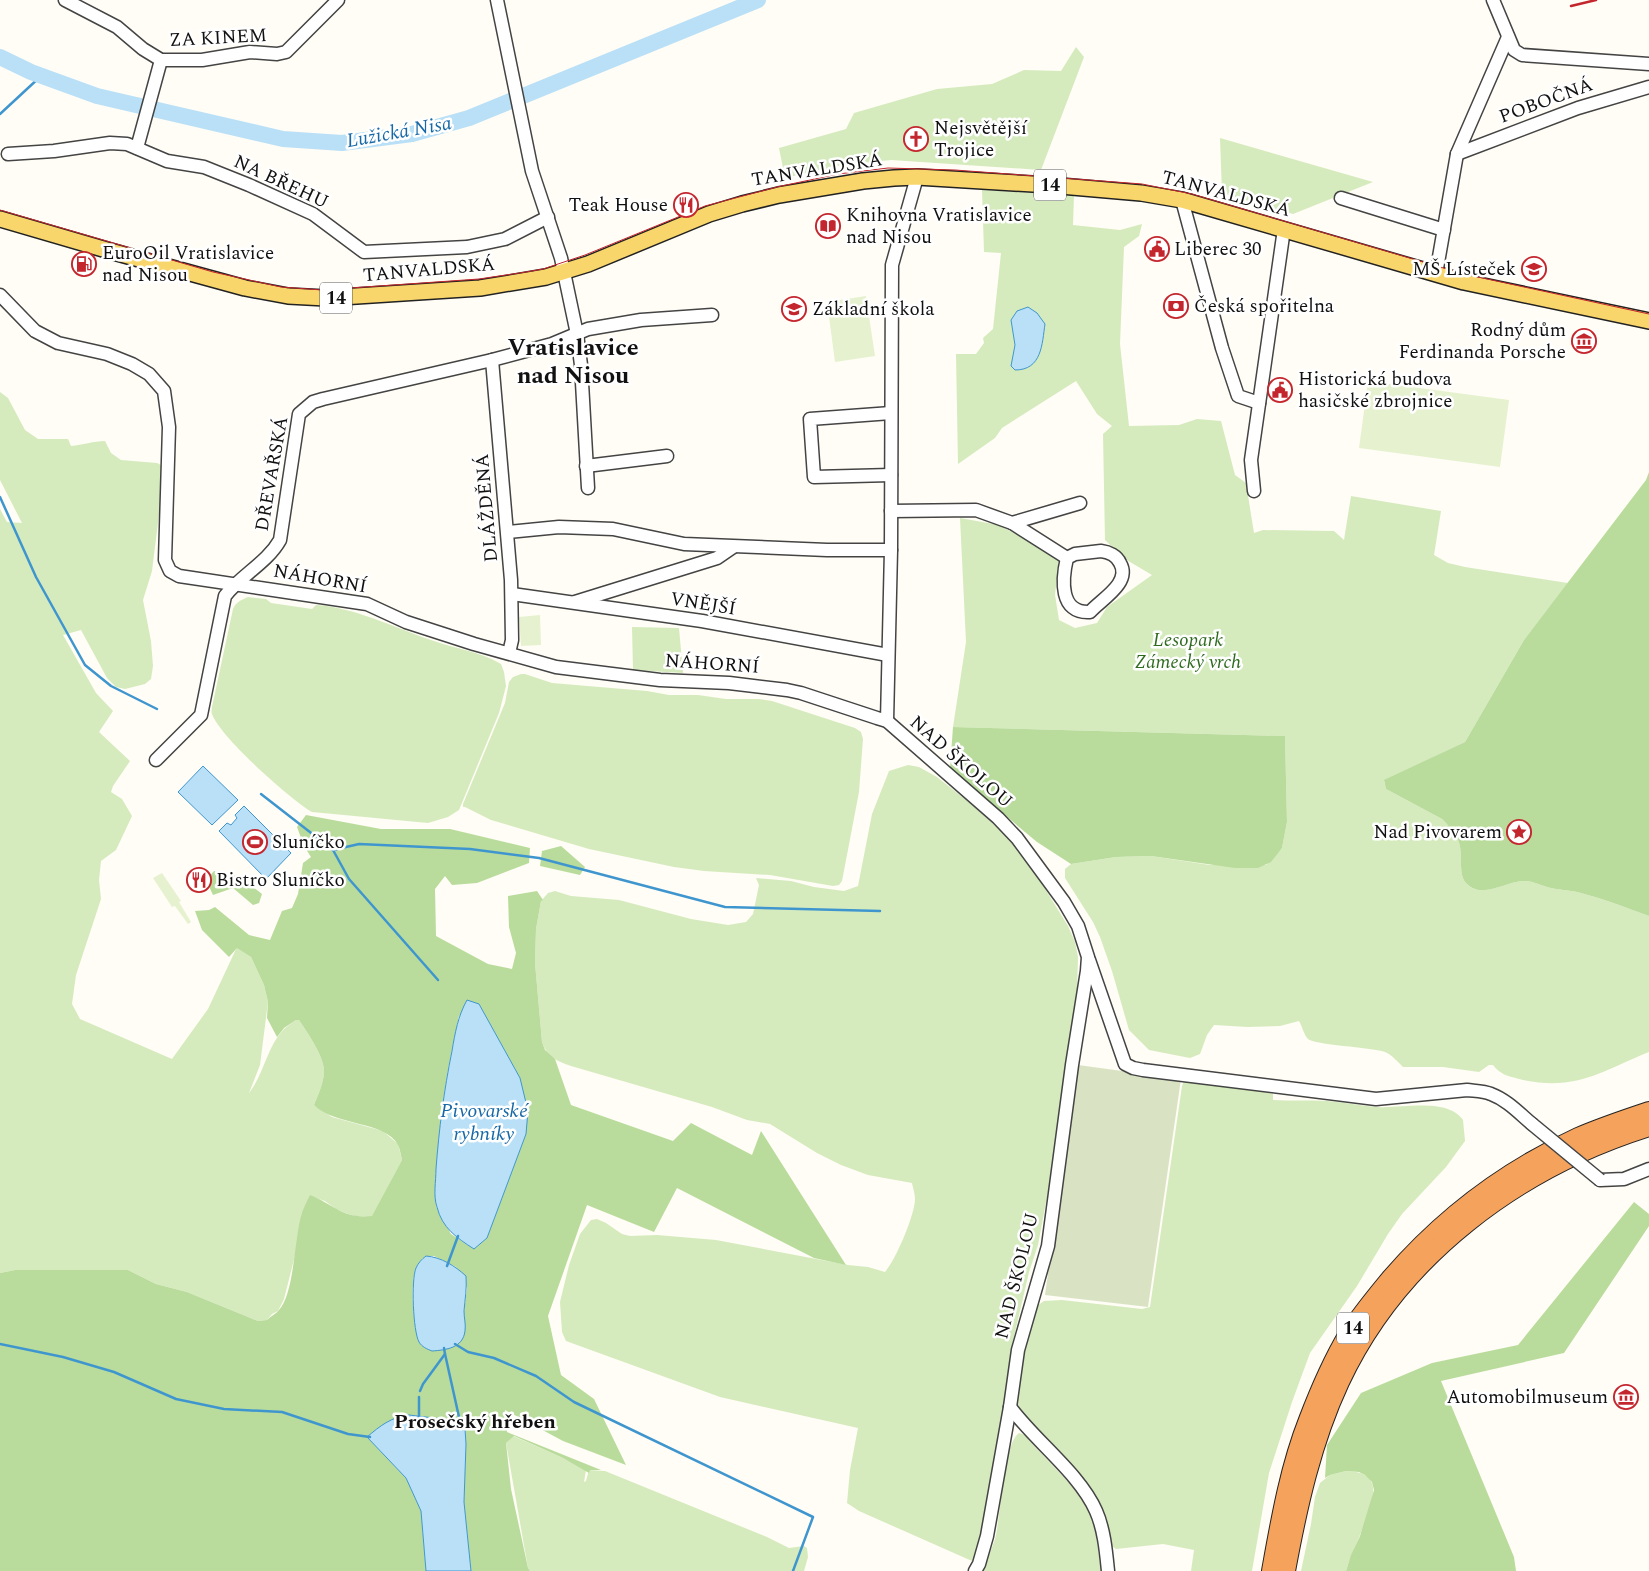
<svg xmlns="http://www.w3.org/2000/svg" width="1649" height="1571" font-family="Spectral,serif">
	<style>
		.green { fill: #d5ebbd }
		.forest { fill: #b9dc9c; fill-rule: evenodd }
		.cemetery { fill: #d9e3c4 }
		.pitch { fill: #e6f2cf }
		.water { fill: #b9e0f7; stroke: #3f96cf }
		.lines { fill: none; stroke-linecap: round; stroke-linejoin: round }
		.stream { stroke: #3f96cf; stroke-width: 2.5 }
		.river { stroke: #b9e0f7; stroke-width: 16 }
		.minor-casing { stroke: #444; stroke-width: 15 }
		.major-casing { stroke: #222; stroke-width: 18 }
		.highway-casing { stroke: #222; stroke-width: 20 }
		.minor { stroke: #fff; stroke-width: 12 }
		.major { stroke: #f9d66b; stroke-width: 15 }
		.highway { stroke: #f5a25d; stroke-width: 18 }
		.tram { stroke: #c4262e; stroke-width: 1 }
		.rail { stroke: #c4262e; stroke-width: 2.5 }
		.minor-bridge-casing { stroke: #444; stroke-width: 15; stroke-linecap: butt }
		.minor-bridge { stroke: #fff; stroke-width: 12 }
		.labels { text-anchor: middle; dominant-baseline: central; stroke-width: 5; stroke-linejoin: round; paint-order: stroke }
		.shield { fill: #fff; stroke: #585858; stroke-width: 1 }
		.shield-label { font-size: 18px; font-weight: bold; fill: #111 }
		.street-label { font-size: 19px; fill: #111; stroke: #fff }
		.poi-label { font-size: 19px; fill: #111; stroke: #fff; text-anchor: start }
		.park-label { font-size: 19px; font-style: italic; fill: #2f6b1f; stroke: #fff }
		.water-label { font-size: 20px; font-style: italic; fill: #1768a6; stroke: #fff }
		.neighbourhood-label { font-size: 20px; font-weight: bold; fill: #111; stroke: #fff }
		.district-label { font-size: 24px; font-weight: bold; fill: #111; stroke: #fff }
	</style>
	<rect width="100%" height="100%" fill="#fffdf5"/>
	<g class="green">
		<polygon points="1076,47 1084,57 1041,170 891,160 842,165 785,178 779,148 846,129 854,113 937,89 992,84 1024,70 1061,71"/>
		<polygon points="1220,138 1373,182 1293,214 1222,193"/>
		<path d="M982 190 1074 195 1073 225 1120 230 1142 224 1139 236 1124 247 1120 344 1129 426 1179 425 1197 419 1221 421 1235 475 1246 483 1254 533 1263 530 1334 531 1344 540 1351 496 1441 511 1434 555 1448 563 1465 567 1568 583 1524 640 1465 742 1384 781 1386 789 1442 819C1448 825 1455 833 1458 840 1464 853 1457 875 1467 884 1482 900 1507 880 1525 881 1533 881 1542 886 1551 888 1560 890 1571 890 1581 893 1604 899 1627 908 1649 916V1052C1602 1071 1577 1091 1523 1080 1509 1076 1502 1076 1493 1065H1489L1479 1072 1443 1067H1403C1397 1061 1392 1055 1385 1052 1370 1047 1314 1045 1308 1039 1304 1035 1302 1026 1299 1021L1280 1026 1248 1027 1214 1025 1207 1035 1200 1054 1190 1058 1149 1050 1129 1030 1112 971 1100 937 1093 922 1065 878V869L1071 864 1116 857 1151 856 1210 865H1266L1282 848 1287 822 1285 736 953 727 966 642 960 518 999 525 1059 557 1055 595 1059 620 1075 628 1097 623 1107 607 1152 575 1125 559 1105 540 1103 434 1112 426 1097 414 1076 381 1002 428 995 438 958 464 956 354H976L984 343 983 338 993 329 1001 253 984 252Z"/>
		<path d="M0 392 8 398 25 430 38 439H68L71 446C83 445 93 441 105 441L111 453 121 460 157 463 161 465 164 474 152 571 143 600 151 641 153 666 151 679 145 684 125 689 116 687 107 678 81 630 63 635 96 693 113 711 99 732 130 761 113 786 111 792 122 799 132 816 116 850 101 861 99 880 101 899 76 975 72 1004 80 1019 172 1059 208 1009 237 947 251 957 264 985 268 1002 260 1065 249 1093C264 1074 267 1047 283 1030 287 1026 292 1023 296 1020H299C307 1032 324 1056 324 1071 324 1082 318 1095 314 1105L332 1117 383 1131 398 1144 402 1160 372 1217 354 1216 337 1210 325 1201 310 1196 284 1299 278 1311 272 1314 267 1320 258 1321 187 1292 156 1284 128 1270H15L0 1273V509L7 522 22 523 0 480Z"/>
		<path d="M248 597 266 599 271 603 312 609 316 605C353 607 396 628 431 640 455 649 479 651 501 664L504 672 506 686 499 713 459 810 448 817 428 823 312 812C290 799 220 737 212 714 211 713 212 708 212 707L233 609C236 602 241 600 248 597Z"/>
		<polygon points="632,627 679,628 683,673 633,670"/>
		<polygon points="521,674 525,674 552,683 647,691 669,695 698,695 726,699 759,699 772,701 855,728 861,732 863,739 859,792 842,881 839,885 833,886 770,875 704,871 674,867 589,849 491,820 465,807 463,807 463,804 505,703 509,682 513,677"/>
		<path d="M908 765 919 767 937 777 970 803 1012 841 1039 879 1068 926 1075 942 1078 957 1077 989 1050 1181 1038 1245 1029 1272 1013 1341 992 1487 977 1555 972 1561 859 1511 847 1503 850 1470 858 1428 720 1397 566 1341 562 1332 560 1302 569 1265 580 1234 591 1220 597 1219 606 1223 622 1234 630 1236 657 1235 716 1240 848 1265 868 1267 885 1272C895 1261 915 1215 915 1199 915 1194 913 1188 912 1183L868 1175 841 1165 817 1153 770 1124 747 1120 712 1107 571 1066C557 1061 547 1057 542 1042L535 963 536 929 541 901 548 893 555 891 571 896 619 900 691 919 728 925 746 922 753 914 759 885 756 878 791 881 814 887 844 891 858 886 872 814 889 771Z"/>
		<path d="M1184 1081 1227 1084 1273 1094V1100C1291 1101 1309 1100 1327 1101 1344 1102 1361 1106 1377 1107 1401 1109 1447 1097 1463 1120L1465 1141 1446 1167 1402 1214 1388 1234 1357 1286 1310 1353 1292 1402 1269 1473 1252 1571H1191L1194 1550 1163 1544 1116 1549 1110 1545C1107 1532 1105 1519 1101 1507 1086 1472 1045 1438 1019 1409 1012 1383 1027 1335 1034 1308L1044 1301 1062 1300 1142 1309 1150 1307 1182 1086Z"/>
		<path d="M1019 1433 1025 1435C1043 1458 1076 1485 1088 1510 1097 1527 1098 1552 1101 1571H981C985 1561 992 1550 995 1539 1001 1517 1003 1444 1019 1433Z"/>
		<polygon points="513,1436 563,1458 586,1470 584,1482 586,1481 589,1470 605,1471 767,1537 789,1548 804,1546 807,1548 808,1557 804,1571 530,1571 528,1568 506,1443"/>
		<path d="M1346 1471C1356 1472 1367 1472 1372 1483 1379 1501 1351 1551 1346 1571H1301L1311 1524 1315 1497 1320 1483 1330 1475Z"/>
	</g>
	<g class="forest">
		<path d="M1649 472V916C1627 908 1604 899 1581 893 1571 890 1560 890 1551 888 1542 886 1533 881 1525 881 1507 880 1483 900 1467 884 1457 875 1464 853 1458 840 1455 833 1448 825 1442 819L1386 789 1384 780 1465 742 1524 640 1646 480Z"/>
		<polygon points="953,727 1285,736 1287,822 1282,848 1271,862 1258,868 1235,868 1151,856 1116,857 1071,864 1037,842 950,769"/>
		<path d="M306 815 381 829H450L530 848 529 863 477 883 452 885 445 876 435 889 436 936 488 964 512 969 516 953 509 927 508 896 537 891 543 900 541 901 536 929 535 963 542 1042 545 1050 555 1059 571 1105 673 1141 691 1123 752 1155 761 1131 846 1265 814 1258 677 1188 654 1232 587 1205 548 1316 561 1375 594 1399 626 1465 563 1441 505 1410 507 1432 601 1470H590L589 1473 563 1458 514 1436 506 1443 511 1489 528 1568 530 1571H471L464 1502 466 1444 465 1429 451 1420 409 1415 367 1437 406 1478 421 1511 426 1571H0V1273L15 1270H128L156 1284 187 1292 258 1321 267 1320C271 1316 276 1314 279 1310 295 1292 294 1237 302 1213 304 1207 307 1201 310 1195 335 1205 342 1219 372 1216L402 1160C401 1156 400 1149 398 1145 386 1121 335 1126 314 1105 318 1095 324 1082 324 1071 324 1056 307 1032 299 1020H296L284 1028 277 1037 267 1018 268 1002 264 985 251 957 237 948 229 957 202 930 195 911 209 910 215 907 249 935 270 940 282 911 292 908 298 894 303 863 311 857 304 846 297 827ZM479 1004 520 1078 526 1134 487 1238 474 1249 451 1234 436 1206 438 1146 442 1107 448 1070 459 1016ZM426 1256H434L456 1267 467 1288 464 1312 465 1331 424 1347C412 1337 410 1282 416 1268 418 1263 422 1259 426 1256Z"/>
		<polygon points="561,846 585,867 580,875 540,866 542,851"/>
		<path d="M214 871C235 871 246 882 262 894L259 903 253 905 233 888 213 895 206 880Z"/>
		<polygon points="1634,1202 1649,1214 1649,1226 1564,1353 1441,1381 1514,1557 1516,1571 1346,1571 1351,1555 1360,1536 1374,1490 1372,1482 1365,1475 1359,1472 1346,1471 1330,1475 1325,1478 1327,1445 1361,1393 1432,1363 1518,1345"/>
	</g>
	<polygon class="cemetery" points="1078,1065 1181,1079 1148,1307 1045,1295"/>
	<g class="pitch">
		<polygon points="866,296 875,356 835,362 827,302"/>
		<polygon points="1368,381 1509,400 1500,467 1359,448"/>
		<polygon points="540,615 541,645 521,646 519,617"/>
		<polygon points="162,873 181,901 179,902 191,922 188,924 175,906 172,907 153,878"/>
	</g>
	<g class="water">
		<path d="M1028 307 1037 313 1045 324C1042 344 1042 370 1015 370L1011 366 1015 345 1011 320 1017 311Z"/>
		<polygon points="203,766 238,800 212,825 178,792"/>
		<polygon points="244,806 291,853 266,879 219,831 227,823 231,825 237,818 235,815"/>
		<path d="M467 1000 479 1004 520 1078 528 1111 526 1134 487 1238 474 1249C457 1238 442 1228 437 1207 433 1196 436 1181 436 1169 439 1129 444 1090 452 1051 455 1033 458 1016 467 1000Z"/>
		<path d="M426 1256C441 1257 455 1266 466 1276 467 1288 465 1299 464 1311 464 1318 466 1324 465 1331 463 1348 446 1350 432 1351 427 1349 422 1347 419 1342 413 1331 411 1280 416 1268 418 1263 422 1259 426 1256Z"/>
		<path d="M409 1415 451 1420 462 1425 465 1429 466 1444 464 1502 471 1571H426L421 1511 406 1478 367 1437C380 1426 391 1417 409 1415Z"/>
	</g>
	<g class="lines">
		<g class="stream">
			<polyline points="0,114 41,76"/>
			<polyline points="0,497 36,577 85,665 111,686 157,709"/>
			<polyline points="261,794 333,850 349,879 438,980"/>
			<polyline points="333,850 359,844 470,849 539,858 725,907 880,911"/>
			<polyline points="447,1266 458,1236"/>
			<polyline points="0,1344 63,1357 114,1372 176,1399 224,1409 282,1412 348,1434 370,1437"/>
			<polyline points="455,1344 468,1352 494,1358 536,1376 574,1402 813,1517 793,1571"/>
			<polyline points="445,1354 461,1426"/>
			<polyline points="420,1391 423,1384 445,1354 444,1348"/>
			<polyline points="419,1418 419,1397"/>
		</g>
		<polyline class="river" points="0,57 31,72 97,96 283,139 342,143 412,134 469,118 758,0"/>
		<defs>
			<g id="minor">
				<polyline points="65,0 117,27 143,49 161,60 202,60 250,52 277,54 286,52 338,0"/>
				<polyline points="497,0 532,171 561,258 577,334 581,365 588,488"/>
				<polyline points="1493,0 1514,50 1522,55 1649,64"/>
				<polyline points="137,148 161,60"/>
				<polyline points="8,154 54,151 110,143 127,144 167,161 204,167 249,185 313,214 364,252 467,247 505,239 548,217"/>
				<polyline points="1457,154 1578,108 1649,87"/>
				<polyline points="1341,198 1444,230"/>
				<polyline points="1182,200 1222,348 1238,396 1259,403"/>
				<polyline points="1436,274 1457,154 1508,37"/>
				<polyline points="0,295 35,331 58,343 107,354 132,364 149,374 164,391 169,427 165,560 170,571 179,576 367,604 406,622 474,644 556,667 660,680 729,683 787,690 801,693 877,718 887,721 998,818 1017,838 1064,902 1078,926 1088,957 1087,971 1072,1065 1048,1246 1018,1350 1010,1407 987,1536 979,1564 975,1571"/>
				<polyline points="492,360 511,580 512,640 509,653"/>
				<polyline points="891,413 810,419 814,477 891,475"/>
				<polyline points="586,466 667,456"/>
				<polyline points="1254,491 1251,460 1284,229"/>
				<polyline points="891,511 976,510 1012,523 1080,503"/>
				<polyline points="1012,523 1067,558"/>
				<polyline points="508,532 559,527 613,529 684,544 827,550 891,550"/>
				<path d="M1101 551C1109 552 1117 556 1120 563 1132 583 1100 600 1090 612 1059 614 1062 579 1067 558L1075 554Z"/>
				<polyline points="512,594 702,621 888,655"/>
				<polyline points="575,602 717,558 733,547"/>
				<polyline points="887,721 891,550 892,265 917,177"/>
				<path d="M156 760 201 715 225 596C241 575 267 563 280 540L299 414 313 402 323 399 492 360 552 344 588 329 641 320 712 315"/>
				<path d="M1089 960 1125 1064 1133 1068 1143 1070 1376 1099 1467 1090C1475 1091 1484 1091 1491 1094 1507 1100 1519 1113 1532 1124"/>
				<polyline points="1600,1180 1624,1179 1649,1169"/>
				<path d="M1010 1407C1035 1441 1080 1474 1096 1511 1104 1529 1106 1551 1108 1571"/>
			</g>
			<polyline id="major" points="0,219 110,251 245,288 288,296 326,298 480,288 546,277 588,264 709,214 742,204 779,195 863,181 894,178 917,177 1049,185 1141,193 1182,200 1464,282 1649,321"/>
			<g id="highway">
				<path d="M1271 1571C1280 1521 1289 1468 1308 1420 1319 1391 1332 1361 1348 1334 1360 1315 1375 1297 1389 1280 1442 1218 1504 1171 1578 1137 1601 1127 1625 1119 1649 1111"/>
				<path d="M1286 1571C1298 1506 1312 1442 1340 1382 1399 1256 1518 1168 1649 1127"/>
			</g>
		</defs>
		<use href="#minor" class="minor-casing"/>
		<use href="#major" class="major-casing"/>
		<use href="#highway" class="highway-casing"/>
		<use href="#minor" class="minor"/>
		<use href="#major" class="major"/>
		<use href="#highway" class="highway"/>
		<polyline class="tram" points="0,210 213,272 281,287 322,290 479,279 526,272 543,269 585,255 705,206 777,187 838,174 888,168 955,170 1142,184 1192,194 1464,274 1649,314"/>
		<polyline class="rail" points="1571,6 1596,0"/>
		<defs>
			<polyline id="minor-bridge" points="1532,1124 1600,1180"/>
		</defs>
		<use href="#minor-bridge" class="minor-bridge-casing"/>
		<use href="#minor-bridge" class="minor-bridge"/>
	</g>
	<defs>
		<symbol id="church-ring" viewBox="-11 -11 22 22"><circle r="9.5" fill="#fff" stroke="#c4262e" stroke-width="1.5"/><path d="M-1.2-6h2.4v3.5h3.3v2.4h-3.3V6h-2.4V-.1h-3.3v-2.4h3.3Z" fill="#c4262e"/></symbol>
		<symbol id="restaurant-ring" viewBox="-11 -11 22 22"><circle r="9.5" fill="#fff" stroke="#c4262e" stroke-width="1.5"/><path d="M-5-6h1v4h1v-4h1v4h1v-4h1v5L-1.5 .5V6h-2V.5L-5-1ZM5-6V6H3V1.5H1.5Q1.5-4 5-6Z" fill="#c4262e"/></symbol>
		<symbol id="library-ring" viewBox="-11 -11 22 22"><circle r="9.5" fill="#fff" stroke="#c4262e" stroke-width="1.5"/><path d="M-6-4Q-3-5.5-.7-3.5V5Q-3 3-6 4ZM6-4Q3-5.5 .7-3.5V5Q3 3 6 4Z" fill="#c4262e"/></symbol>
		<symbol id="civic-ring" viewBox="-11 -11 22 22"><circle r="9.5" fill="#fff" stroke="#c4262e" stroke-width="1.5"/><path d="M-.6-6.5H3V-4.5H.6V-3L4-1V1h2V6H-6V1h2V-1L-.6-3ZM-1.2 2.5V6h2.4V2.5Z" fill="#c4262e"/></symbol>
		<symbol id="fuel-ring" viewBox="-11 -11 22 22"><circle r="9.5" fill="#fff" stroke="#c4262e" stroke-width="1.5"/><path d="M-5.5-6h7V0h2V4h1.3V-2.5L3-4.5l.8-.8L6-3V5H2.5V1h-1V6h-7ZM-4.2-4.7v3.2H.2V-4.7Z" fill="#c4262e"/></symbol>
		<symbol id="school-ring" viewBox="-11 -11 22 22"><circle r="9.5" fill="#fff" stroke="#c4262e" stroke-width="1.5"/><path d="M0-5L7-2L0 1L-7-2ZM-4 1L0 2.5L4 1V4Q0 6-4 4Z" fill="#c4262e"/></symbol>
		<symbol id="bank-ring" viewBox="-11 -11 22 22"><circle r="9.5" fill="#fff" stroke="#c4262e" stroke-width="1.5"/><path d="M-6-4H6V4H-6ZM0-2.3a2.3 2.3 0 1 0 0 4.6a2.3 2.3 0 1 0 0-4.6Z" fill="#c4262e"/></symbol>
		<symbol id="museum-ring" viewBox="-11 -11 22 22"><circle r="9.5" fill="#fff" stroke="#c4262e" stroke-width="1.5"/><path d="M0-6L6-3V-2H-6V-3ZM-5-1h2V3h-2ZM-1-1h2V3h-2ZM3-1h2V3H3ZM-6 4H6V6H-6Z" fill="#c4262e"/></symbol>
		<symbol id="sight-ring" viewBox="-11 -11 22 22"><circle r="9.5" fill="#fff" stroke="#c4262e" stroke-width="1.5"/><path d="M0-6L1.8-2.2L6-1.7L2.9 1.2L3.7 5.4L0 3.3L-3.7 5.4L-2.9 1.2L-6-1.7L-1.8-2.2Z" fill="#c4262e"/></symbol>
		<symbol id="stadium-ring" viewBox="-11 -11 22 22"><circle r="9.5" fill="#fff" stroke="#c4262e" stroke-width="1.5"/><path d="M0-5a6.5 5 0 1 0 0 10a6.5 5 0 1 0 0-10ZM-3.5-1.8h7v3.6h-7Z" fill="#c4262e"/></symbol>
	</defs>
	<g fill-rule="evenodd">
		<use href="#church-ring" x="902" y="125" width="28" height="28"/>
		<use href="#restaurant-ring" x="672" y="191" width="28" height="28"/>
		<use href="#library-ring" x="814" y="212" width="28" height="28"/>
		<use href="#civic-ring" x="1143" y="235" width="28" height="28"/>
		<use href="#fuel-ring" x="70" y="250" width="28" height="28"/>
		<use href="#school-ring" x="1520" y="255" width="28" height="28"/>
		<use href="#bank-ring" x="1162" y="292" width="28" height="28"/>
		<use href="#school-ring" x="780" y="295" width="28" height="28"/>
		<use href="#museum-ring" x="1570" y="327" width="28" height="28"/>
		<use href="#civic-ring" x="1266" y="376" width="28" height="28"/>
		<use href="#sight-ring" x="1505" y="818" width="28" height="28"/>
		<use href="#stadium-ring" x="241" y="828" width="28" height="28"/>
		<use href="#restaurant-ring" x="185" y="866" width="28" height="28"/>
		<use href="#museum-ring" x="1612" y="1383" width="28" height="28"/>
	</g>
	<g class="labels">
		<g class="shield">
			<rect x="1034" y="169.5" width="32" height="31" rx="4"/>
			<rect x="320" y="282.5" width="32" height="31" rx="4"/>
			<rect x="1337" y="1312.5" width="32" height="31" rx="4"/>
		</g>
		<g class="shield-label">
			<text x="1050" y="185">14</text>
			<text x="336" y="298">14</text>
			<text x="1353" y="1328">14</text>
		</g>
		<g class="street-label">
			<text transform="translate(218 38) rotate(-3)">ZA KINEM</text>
			<text transform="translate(1546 101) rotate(-20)">POBOČNÁ</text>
			<text transform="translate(817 170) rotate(-9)">TANVALDSKÁ</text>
			<text transform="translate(281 182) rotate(25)">NA BŘEHU</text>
			<text transform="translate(1226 194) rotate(15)">TANVALDSKÁ</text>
			<text transform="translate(429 270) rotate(-5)">TANVALDSKÁ</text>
			<text transform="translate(272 474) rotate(-80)">DŘEVAŘSKÁ</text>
			<text transform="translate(487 508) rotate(-95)">DLÁŽDĚNÁ</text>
			<text transform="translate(320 579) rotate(10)">NÁHORNÍ</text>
			<text transform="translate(703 604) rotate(9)">VNĚJŠÍ</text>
			<text transform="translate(712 664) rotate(4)">NÁHORNÍ</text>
			<text transform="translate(961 762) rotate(41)">NAD ŠKOLOU</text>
			<text transform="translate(1017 1276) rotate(-76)">NAD ŠKOLOU</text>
		</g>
		<g class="poi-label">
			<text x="934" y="128">Nejsvětější<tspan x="934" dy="22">Trojice</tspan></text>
			<text x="668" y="205" text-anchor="end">Teak House</text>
			<text x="846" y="215">Knihovna Vratislavice<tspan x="846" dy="22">nad Nisou</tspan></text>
			<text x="1174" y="249">Liberec 30</text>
			<text x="102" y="253">EuroOil Vratislavice<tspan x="102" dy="22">nad Nisou</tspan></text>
			<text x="1516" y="269" text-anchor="end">MŠ Lísteček</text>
			<text x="1194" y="306">Česká spořitelna</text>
			<text x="812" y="309">Základní škola</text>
			<text x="1566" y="330" text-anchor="end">Rodný dům<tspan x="1566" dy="22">Ferdinanda Porsche</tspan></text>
			<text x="1298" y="379">Historická budova<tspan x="1298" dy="22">hasičské zbrojnice</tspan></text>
			<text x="1502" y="832" text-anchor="end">Nad Pivovarem</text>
			<text x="272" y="842">Sluníčko</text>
			<text x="216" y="880">Bistro Sluníčko</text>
			<text x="1608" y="1397" text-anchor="end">Automobilmuseum</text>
		</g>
		<g class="park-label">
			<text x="1188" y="640">Lesopark<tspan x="1188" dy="22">Zámecký vrch</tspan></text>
		</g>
		<g class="water-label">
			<text transform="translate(399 132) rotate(-10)">Lužická Nisa</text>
			<text x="484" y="1111">Pivovarské<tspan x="484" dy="23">rybníky</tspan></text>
		</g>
		<g class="neighbourhood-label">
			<text x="475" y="1422">Prosečský hřeben</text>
		</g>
		<g class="district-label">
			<text x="573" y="348">Vratislavice<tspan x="573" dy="28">nad Nisou</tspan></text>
		</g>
	</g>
</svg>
